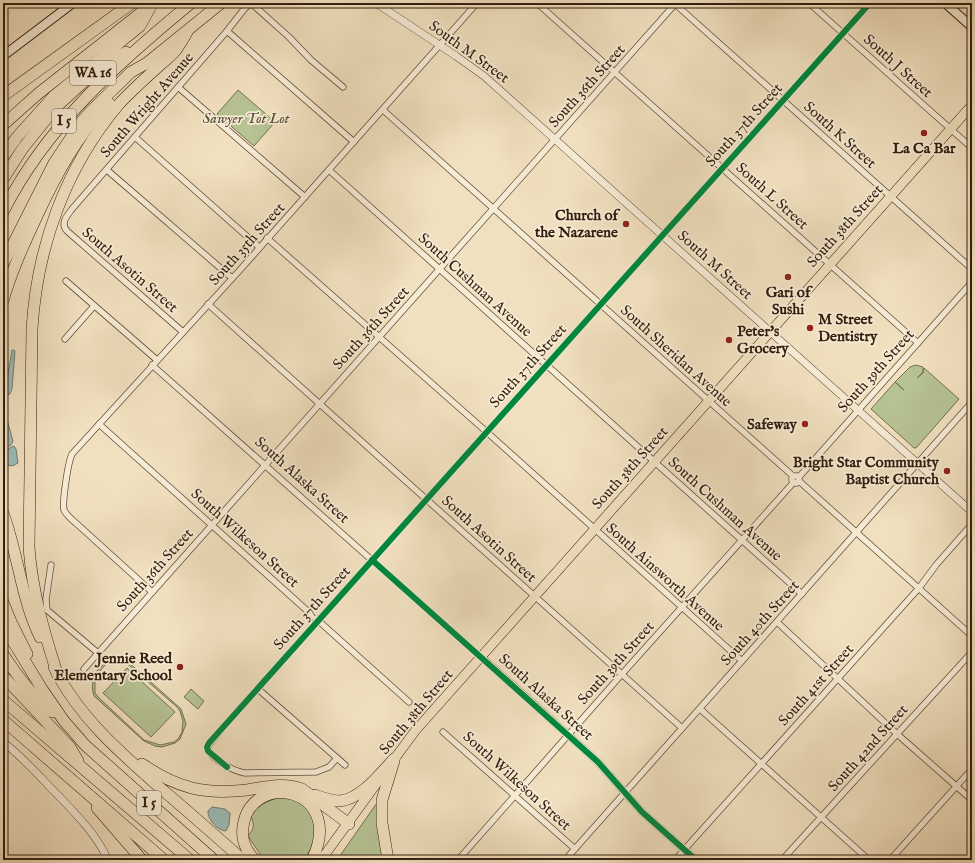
<svg xmlns="http://www.w3.org/2000/svg" width="975" height="863" font-family="'IM FELL English',serif">
	<style>
		.green { fill: #b7c394; stroke: #747051; fill-rule: evenodd }
		.water { fill: #9cbcb8; stroke: #727d74 }
		.lines { fill: none; stroke-linecap: round; stroke-linejoin: round }
		.minor-casing { stroke: #624e3a; stroke-width: 7 }
		.tertiary-casing { stroke: #624e3a; stroke-width: 8 }
		.secondary-casing { stroke: #321e0e; stroke-width: 10 }
		.primary-casing { stroke: #321e0e; stroke-width: 10 }
		.motorway-casing { stroke: #321e0e; stroke-width: 12 }
		.minor { stroke: #f6ebd5; stroke-width: 5.5 }
		.tertiary { stroke: #f6ebd5; stroke-width: 7 }
		.secondary { stroke: #f6ebd5; stroke-width: 8 }
		.primary { stroke: #f1e0bf; stroke-width: 9 }
		.motorway { stroke: #f1e0bf; stroke-width: 11 }
		.cycleway-casing { stroke: #f6ebd5; stroke-width: 8 }
		.cycleway { stroke: #00873e; stroke-width: 6 }
		.poi-dot { fill: #8f2418; stroke: #f6ebd5; stroke-width: 1.5 }
		.labels { text-anchor: middle; dominant-baseline: central; stroke-width: 3.5; stroke-linejoin: round; paint-order: stroke }
		.shield { fill: #f6ebd5; stroke: #6d5c4a; stroke-width: 1 }
		.shield-label { font-size: 14px; font-weight: bold; fill: #321e0e }
		.street-label { font-size: 15px; fill: #321e0e; stroke: #f6ebd5 }
		.park-label { font-size: 15px; font-style: italic; fill: #5a5036; stroke: #f6ebd5 }
		.poi-label { font-size: 15px; font-weight: bold; fill: #321e0e; stroke: #f6ebd5; text-anchor: end }
	</style>
	<rect width="100%" height="100%" fill="#f1e0bf"/>
	<filter id="stains"><feTurbulence type="fractalNoise" baseFrequency=".005" numOctaves="4"/><feColorMatrix values="0 0 0 0 .2 0 0 0 0 .09 0 0 0 0 .02 0 0 0 .5 -.17"/></filter>
	<radialGradient id="worn" r=".72"><stop offset=".6" stop-color="#630" stop-opacity="0"/><stop offset="1" stop-color="#630" stop-opacity=".3"/></radialGradient>
	<g class="green">
		<polygon points="238,90 275,122 254,146 217,114"/>
		<polygon points="916,365 923,367 923,372 917,378 923,373 924,368 959,399 916,448 914,448 871,409 895,382 904,390 895,382 910,367"/>
		<path d="M119 658 125 659 181 709 186 724 180 739 175 743 162 747 155 746 144 741 94 696C88 677 100 661 119 658ZM113 660 124 661 177 707 180 711 183 721 182 732 178 739 174 742 160 745 144 740 99 698 95 693V677L105 665Z"/>
		<polygon points="127,668 175,712 151,737 103,693"/>
		<polygon points="191,689 204,701 198,709 184,697"/>
		<path d="M281 797C287 798 294 799 299 802 322 816 317 842 304 860H264L248 836C255 828 254 825 251 816 259 804 268 801 281 797Z"/>
		<polygon points="379,800 382,860 337,860"/>
	</g>
	<g class="water">
		<polygon points="12,350 14,350 15,351 12,389 10,394 6,394 5,391"/>
		<polygon points="3,414 6,416 13,441 11,445 3,449"/>
		<polygon points="14,446 16,449 18,463 12,466 3,464 3,451"/>
		<path d="M212 807 225 809 230 813 229 825 226 831C218 831 207 819 208 811Z"/>
	</g>
	<g class="lines">
		<defs>
			<g id="minor">
				<polyline points="251,3 289,37 311,60 343,87"/>
				<polyline points="537,3 918,343"/>
				<polyline points="674,3 972,269"/>
				<polyline points="809,3 972,148"/>
				<polyline points="227,31 354,142"/>
				<polyline points="178,87 305,197"/>
				<polyline points="383,110 738,427 793,476 798,476 799,479 797,483 795,483 792,481 792,478 793,476"/>
				<polyline points="135,137 259,247"/>
				<polyline points="107,170 232,278"/>
				<polyline points="329,170 802,594"/>
				<polyline points="267,238 480,426 742,661"/>
				<polyline points="66,281 157,360"/>
				<polyline points="208,304 682,728"/>
				<path d="M183 332 67 231C60 223 67 216 72 209L227 31 245 8 252 3"/>
				<polyline points="65,339 94,306"/>
				<polyline points="152,365 481,657"/>
				<polyline points="99,424 409,702"/>
				<polyline points="799,477 972,282"/>
				<polyline points="799,481 972,636"/>
				<polyline points="51,565 46,599 47,610 98,653"/>
				<path d="M152 592 77 524C72 520 67 516 64 510 62 503 68 462 72 454L239 271 477 3"/>
				<polyline points="777,622 897,734 972,800"/>
				<polyline points="84,669 676,3"/>
				<polyline points="258,689 345,765"/>
				<polyline points="700,709 869,860"/>
				<polyline points="443,732 575,849"/>
				<path d="M337 758 329 767 316 772 245 773C233 771 210 759 207 747L224 726 870 3"/>
				<polyline points="458,860 622,674 793,483"/>
				<polyline points="565,860 972,402"/>
				<polyline points="675,860 919,588 936,565 972,524"/>
				<polyline points="782,860 972,652"/>
				<polyline points="890,860 972,769"/>
			</g>
			<g id="tertiary">
				<polyline points="376,3 456,56 484,76 972,512"/>
				<polyline points="481,657 598,762 642,812 696,860"/>
				<path d="M3 742C20 755 34 770 48 785 70 808 95 831 108 860"/>
			</g>
			<g id="secondary">
				<polyline points="945,3 972,27"/>
				<polyline points="3,56 73,3"/>
			</g>
			<g id="primary">
				<polyline points="390,765 415,731 431,713 972,105"/>
				<polyline points="321,860 379,780"/>
			</g>
			<g id="motorway">
				<polyline points="3,96 132,3"/>
				<polyline points="3,125 39,93 147,8"/>
				<polyline points="3,157 17,137 54,96 140,26 152,4"/>
				<polyline points="3,179 23,148 55,108 101,66 126,52"/>
				<path d="M3 212C46 126 118 63 191 3"/>
				<polyline points="3,264 54,163 82,121 91,111 131,72 147,63 221,3"/>
				<path d="M3 301C11 272 24 244 37 216 56 175 77 135 109 103"/>
				<path d="M3 513C18 553 21 598 40 637"/>
				<polyline points="3,602 11,622 27,654"/>
				<polyline points="3,625 42,689 64,721 85,745 214,860"/>
				<path d="M3 654C16 674 33 697 52 712"/>
				<path d="M54 667C78 717 124 756 165 792 191 814 217 837 243 860"/>
				<path d="M57 673C44 632 32 591 29 547L32 329C37 247 65 168 119 104 132 90 147 77 161 64 166 60 172 55 176 50 180 44 184 38 187 32"/>
				<polyline points="3,676 70,747 78,761"/>
				<polyline points="3,700 190,860"/>
				<polyline points="3,720 164,860"/>
				<path d="M142 764C177 788 204 795 247 790 266 787 284 782 302 789L349 824"/>
				<path d="M315 795C323 798 332 801 340 801 361 799 381 773 394 759"/>
				<polyline points="97,808 142,860"/>
				<path d="M255 860C246 851 241 839 243 827 250 769 347 787 312 860"/>
				<polyline points="388,860 382,823 382,800 394,761"/>
			</g>
		</defs>
		<use href="#minor" class="minor-casing"/>
		<use href="#tertiary" class="tertiary-casing"/>
		<use href="#secondary" class="secondary-casing"/>
		<use href="#primary" class="primary-casing"/>
		<use href="#motorway" class="motorway-casing"/>
		<use href="#minor" class="minor"/>
		<use href="#tertiary" class="tertiary"/>
		<use href="#secondary" class="secondary"/>
		<use href="#primary" class="primary"/>
		<use href="#motorway" class="motorway"/>
		<defs>
			<g id="cycleway">
				<polyline points="372,560 598,762 642,812 696,860"/>
				<polyline points="227,767 208,751 207,747 209,743 870,3"/>
			</g>
		</defs>
		<use href="#cycleway" class="cycleway-casing"/>
		<use href="#cycleway" class="cycleway"/>
	</g>
	<g class="poi-dot">
		<circle cx="924" cy="133" r="4"/>
		<circle cx="626" cy="224" r="4"/>
		<circle cx="788" cy="277" r="4"/>
		<circle cx="810" cy="328" r="4"/>
		<circle cx="729" cy="340" r="4"/>
		<circle cx="805" cy="424" r="4"/>
		<circle cx="947" cy="471" r="4"/>
		<circle cx="180" cy="667" r="4"/>
	</g>
	<g class="labels">
		<g class="shield">
			<rect x="70" y="61" width="46" height="24" rx="3"/>
			<rect x="52" y="109" width="24" height="24" rx="3"/>
			<rect x="137" y="791" width="24" height="24" rx="3"/>
		</g>
		<g class="shield-label">
			<text x="93" y="73">WA 16</text>
			<text x="64" y="121">I 5</text>
			<text x="149" y="803">I 5</text>
		</g>
		<g class="street-label">
			<text transform="translate(469 52) rotate(36)">South M Street</text>
			<text transform="translate(898 66) rotate(42)">South J Street</text>
			<text transform="translate(587 86) rotate(-48)">South 36th Street</text>
			<text transform="translate(147 105) rotate(-49)">South Wright Avenue</text>
			<text transform="translate(744 125) rotate(-48)">South 37th Street</text>
			<text transform="translate(840 135) rotate(42)">South K Street</text>
			<text transform="translate(772 196) rotate(42)">South L Street</text>
			<text transform="translate(845 226) rotate(-48)">South 38th Street</text>
			<text transform="translate(247 244) rotate(-48)">South 35th Street</text>
			<text transform="translate(715 265) rotate(42)">South M Street</text>
			<text transform="translate(130 270) rotate(41)">South Asotin Street</text>
			<text transform="translate(475 285) rotate(42)">South Cushman Avenue</text>
			<text transform="translate(371 328) rotate(-48)">South 36th Street</text>
			<text transform="translate(676 356) rotate(42)">South Sheridan Avenue</text>
			<text transform="translate(528 366) rotate(-48)">South 37th Street</text>
			<text transform="translate(876 371) rotate(-48)">South 39th Street</text>
			<text transform="translate(630 468) rotate(-48)">South 38th Street</text>
			<text transform="translate(302 480) rotate(42)">South Alaska Street</text>
			<text transform="translate(725 509) rotate(42)">South Cushman Avenue</text>
			<text transform="translate(245 538) rotate(42)">South Wilkeson Street</text>
			<text transform="translate(489 539) rotate(42)">South Asotin Street</text>
			<text transform="translate(155 570) rotate(-48)">South 36th Street</text>
			<text transform="translate(665 577) rotate(42)">South Ainsworth Avenue</text>
			<text transform="translate(312 608) rotate(-48)">South 37th Street</text>
			<text transform="translate(760 623) rotate(-48)">South 40th Street</text>
			<text transform="translate(616 663) rotate(-48)">South 39th Street</text>
			<text transform="translate(816 685) rotate(-48)">South 41st Street</text>
			<text transform="translate(546 697) rotate(42)">South Alaska Street</text>
			<text transform="translate(416 712) rotate(-50)">South 38th Street</text>
			<text transform="translate(868 748) rotate(-48)">South 42nd Street</text>
			<text transform="translate(517 781) rotate(42)">South Wilkeson Street</text>
		</g>
		<g class="park-label">
			<text x="246" y="118">Sawyer Tot Lot</text>
		</g>
		<g class="poi-label">
			<text x="924" y="148" text-anchor="middle">La Ca Bar</text>
			<text x="618" y="215">Church of<tspan x="618" dy="17">the Nazarene</tspan></text>
			<text x="788" y="292" text-anchor="middle">Gari of<tspan x="788" dy="17">Sushi</tspan></text>
			<text x="818" y="319" text-anchor="start">M Street<tspan x="818" dy="17">Dentistry</tspan></text>
			<text x="737" y="331" text-anchor="start">Peter's<tspan x="737" dy="17">Grocery</tspan></text>
			<text x="797" y="424">Safeway</text>
			<text x="939" y="462">Bright Star Community<tspan x="939" dy="17">Baptist Church</tspan></text>
			<text x="172" y="658">Jennie Reed<tspan x="172" dy="17">Elementary School</tspan></text>
		</g>
	</g>
	<rect width="975" height="863" fill="none" stroke="#f1e0bf" stroke-width="16"/>
	<rect x="4" y="4" width="967" height="855" fill="none" stroke="#321e0e" stroke-width="2"/>
	<rect x="8" y="8" width="959" height="847" fill="none" stroke="#321e0e"/>
	<rect width="100%" height="100%" filter="url(#stains)"/>
	<rect width="100%" height="100%" fill="url(#worn)"/>
</svg>
